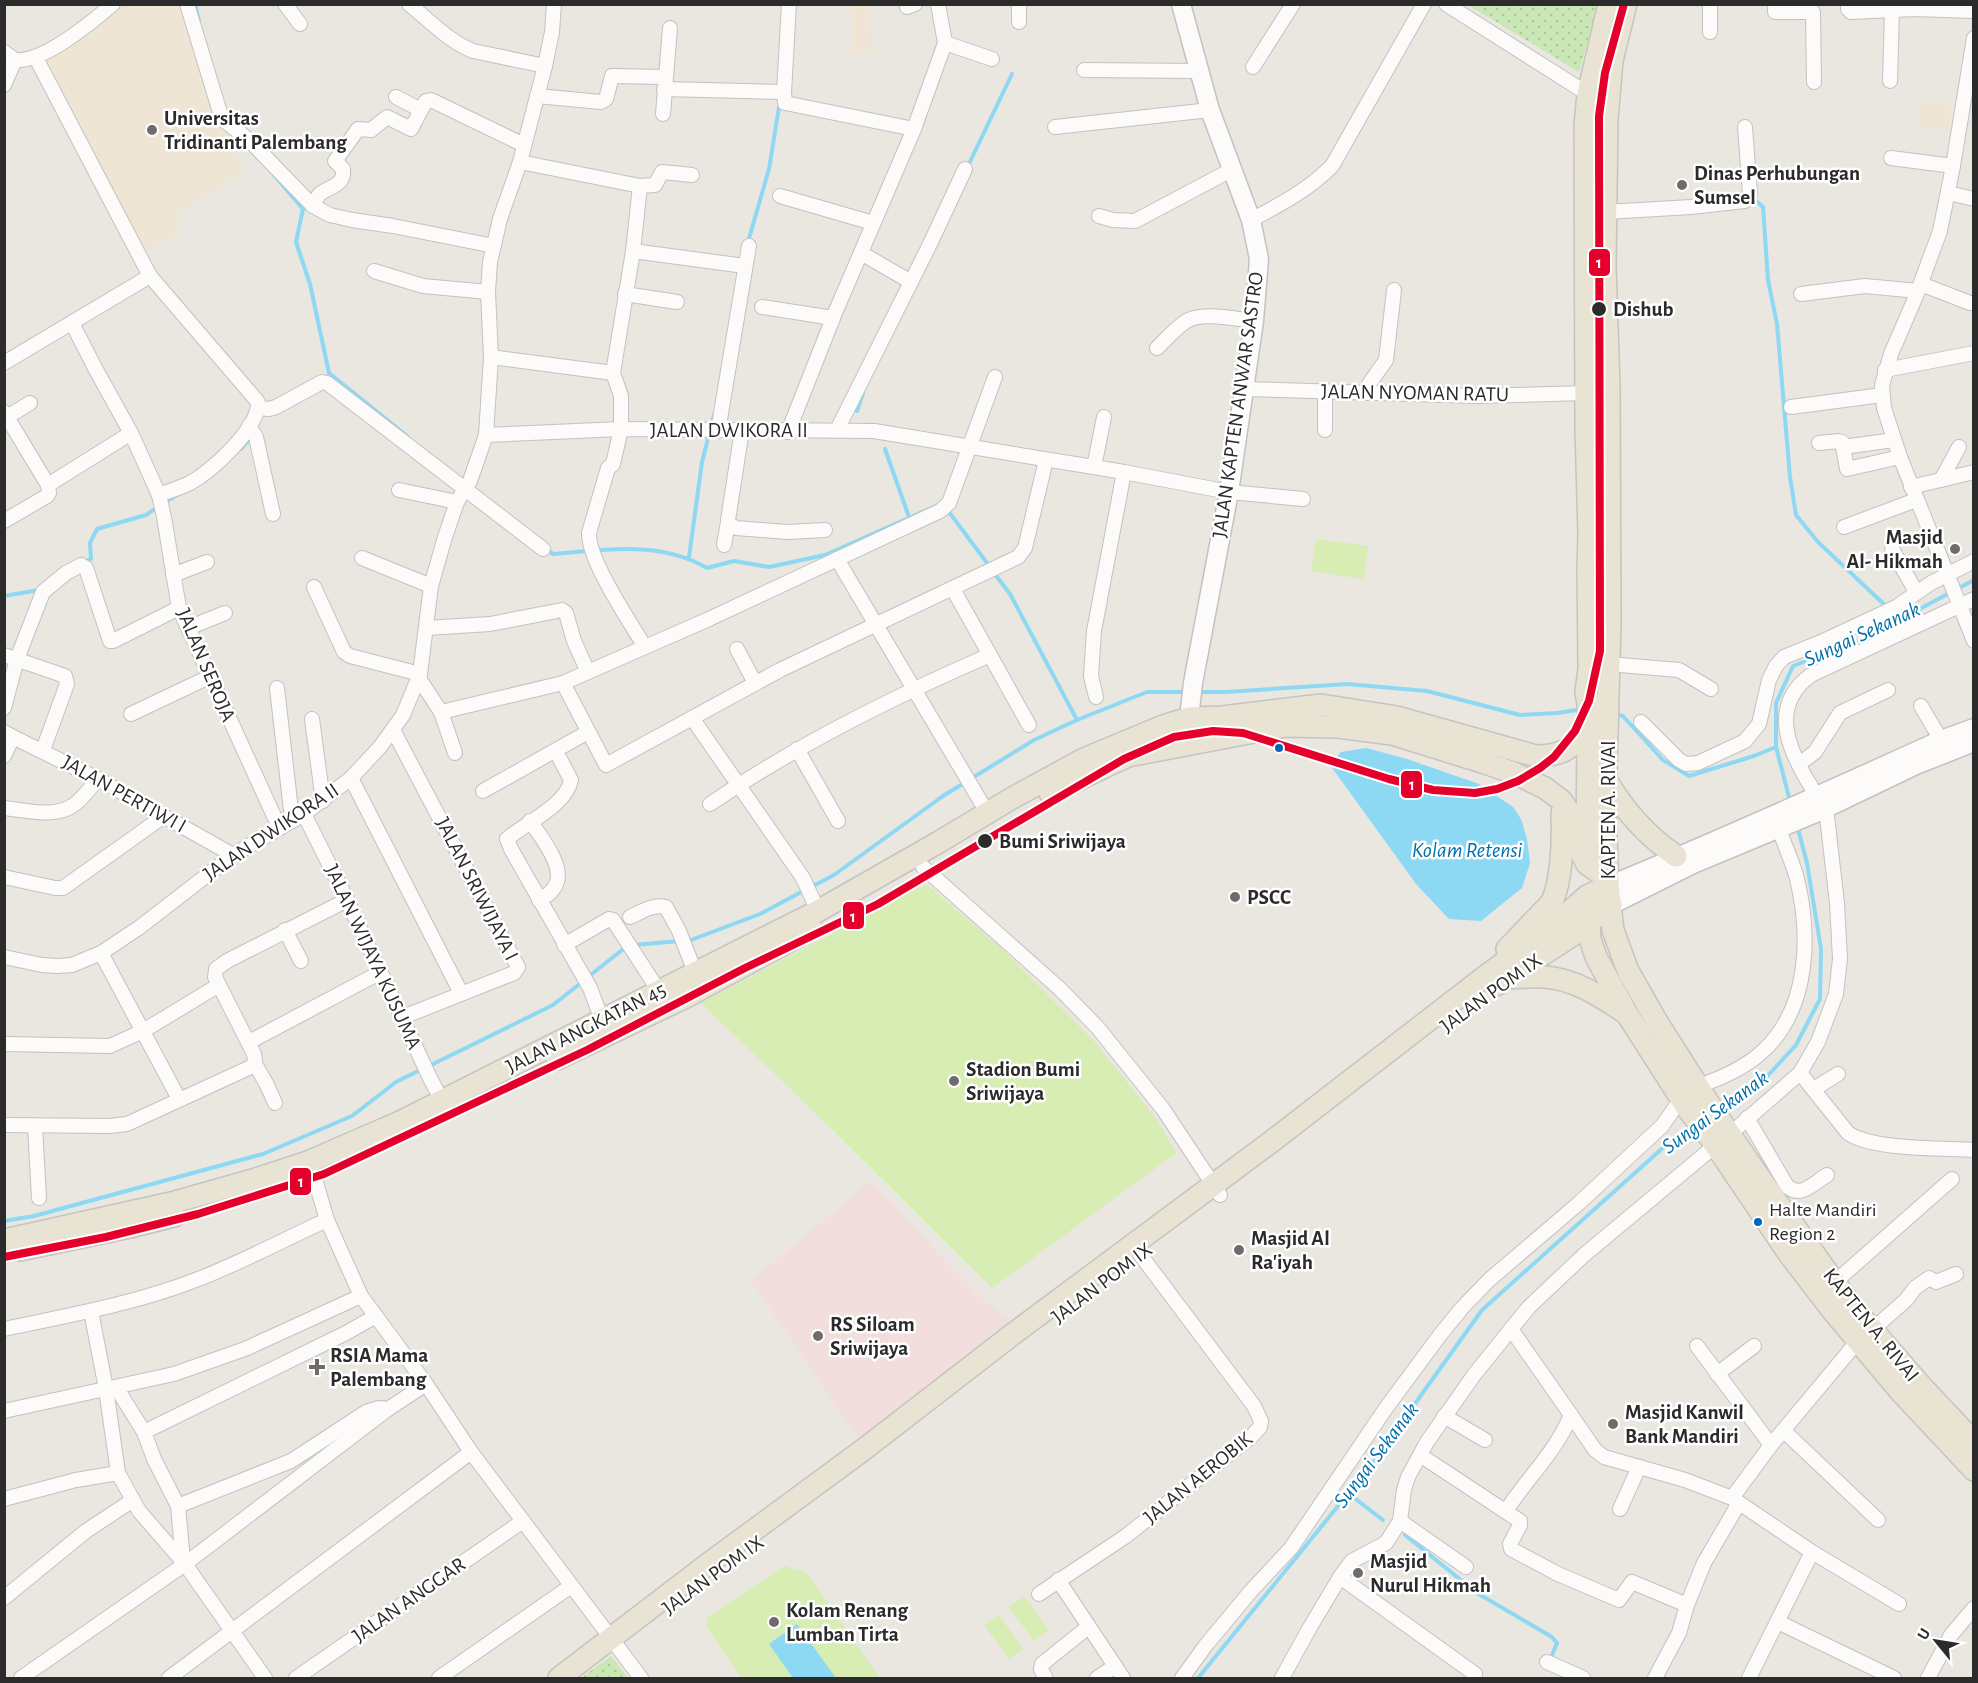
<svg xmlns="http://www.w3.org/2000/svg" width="1978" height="1683" font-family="'Alegreya Sans',sans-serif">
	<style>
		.education { fill: #eee5d4 }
		.medical { fill: #f1dedd }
		.park { fill: url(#park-dots) }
		.pitch { fill: #d7edb3 }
		.water { fill: #8dd8f3 }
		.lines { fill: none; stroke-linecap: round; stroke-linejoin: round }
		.stream { stroke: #8dd8f3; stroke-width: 4 }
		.street-casing { stroke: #c3c2c2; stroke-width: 16 }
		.secondary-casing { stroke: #c3c2c2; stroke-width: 21 }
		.primary-casing { stroke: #c5c4c1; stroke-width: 24 }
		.street { stroke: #fcfbfa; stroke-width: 14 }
		.secondary { stroke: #fcfbfa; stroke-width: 18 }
		.primary { stroke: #e8e3d2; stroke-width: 21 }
		.rail-1-casing { stroke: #fff; stroke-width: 12 }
		.rail-1 { stroke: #e4002b; stroke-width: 8 }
		.poi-dot { fill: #6e6c6a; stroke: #fff; stroke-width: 2 }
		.stop-dot { fill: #2b2b2b; stroke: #fff; stroke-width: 2 }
		.bus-dot { fill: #0065bd; stroke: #fff; stroke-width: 2 }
		.labels { text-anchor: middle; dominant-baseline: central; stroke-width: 5; stroke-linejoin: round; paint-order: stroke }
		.bus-label { font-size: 20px; fill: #2b2b2b; stroke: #fff; text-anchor: start }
		.poi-label { font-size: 21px; font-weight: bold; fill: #2b2b2b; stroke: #fff; text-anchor: start }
		.stop-label { font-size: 21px; font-weight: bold; fill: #2b2b2b; stroke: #fff; text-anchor: start }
		.street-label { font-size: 21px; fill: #2b2b2b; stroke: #fff }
		.water-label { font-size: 22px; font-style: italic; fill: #006faa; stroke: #fff }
		.line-badge { stroke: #fff; stroke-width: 2 }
		.badge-label { font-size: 16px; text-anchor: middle; font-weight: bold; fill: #fff }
	</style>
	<defs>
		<pattern id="park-dots" width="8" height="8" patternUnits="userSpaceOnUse" patternTransform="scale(1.5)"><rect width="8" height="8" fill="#cae8b6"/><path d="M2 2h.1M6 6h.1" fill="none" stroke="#aec79d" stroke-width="1.8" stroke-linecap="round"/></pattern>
	</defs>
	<rect width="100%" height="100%" fill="#eae6e0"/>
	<g class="education">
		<polygon points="119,5 182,5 220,122 231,138 224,145 246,170 175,215 182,229 147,251 42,63"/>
		<polygon points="851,5 869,5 871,54 852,54"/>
		<polygon points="1920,100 1950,102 1949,129 1918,127"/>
	</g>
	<polygon class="medical" points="871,1181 976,1294 1015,1323 861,1442 751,1281"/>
	<g class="park">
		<polygon points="1468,5 1598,5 1579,72"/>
		<polygon points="611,1656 628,1678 581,1678"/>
	</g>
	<g class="pitch">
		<polygon points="1316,539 1368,546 1364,579 1311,571"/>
		<polygon points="926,884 1001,948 1095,1042 1158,1121 1176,1153 992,1288 827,1124 701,1003"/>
		<polygon points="784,1566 806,1572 880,1678 741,1678 706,1626 708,1617"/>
		<polygon points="1024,1596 1049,1630 1034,1641 1009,1607"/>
		<polygon points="999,1615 1023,1649 1009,1659 984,1625"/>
	</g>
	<g class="water">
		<polygon points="1366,748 1407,759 1479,784 1513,807 1521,819 1527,839 1530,863 1522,888 1481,921 1449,919 1416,884 1330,765 1341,752"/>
		<polygon points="797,1624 836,1678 793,1678 769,1644"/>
	</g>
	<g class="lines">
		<g class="stream">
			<polyline points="195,4 199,21"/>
			<polyline points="967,168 1012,74"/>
			<polyline points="274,175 303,209 296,242 310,284 329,373 407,436"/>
			<polyline points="1753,198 1763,207 1768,280 1777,324 1790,477 1796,515 1818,542 1887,607"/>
			<polyline points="748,242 769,169 780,101"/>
			<polyline points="857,411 863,393"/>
			<polyline points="241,449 252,436"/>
			<polyline points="885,449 909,517"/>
			<polyline points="165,502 179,494"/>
			<polyline points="946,508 990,567"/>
			<path d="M546 549 553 554C604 550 660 540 707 568L734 561 769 567 825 555 936 506"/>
			<polyline points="689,557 702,462 714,415"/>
			<polyline points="83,562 91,559 90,543 97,529 146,515 159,506"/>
			<polyline points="994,573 1010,594 1077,720"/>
			<polyline points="4,596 39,590"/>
			<polyline points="1198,692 1226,692 1347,684 1427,691 1520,715 1557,713 1583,709"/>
			<polyline points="1614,714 1623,716 1663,760 1689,776 1754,756 1776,747"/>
			<polyline points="1790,801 1776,747 1776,703 1793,666 1867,637 1974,580"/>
			<polyline points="811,887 834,875 943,796 1034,740 1077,720 1147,692 1188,692"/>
			<polyline points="634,945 691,940 760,914 805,890"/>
			<polyline points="588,977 627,946"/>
			<polyline points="429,1066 553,1005 582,982"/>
			<polyline points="1720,1109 1760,1084 1796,1045 1820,999 1821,949 1807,863 1797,825"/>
			<polyline points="4,1221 34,1216 263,1154 352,1116 396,1082 422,1069"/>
			<polyline points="1349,1494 1383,1520"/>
			<polyline points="1405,1535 1477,1593 1552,1637 1557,1643 1550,1660"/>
			<polyline points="1198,1678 1369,1468 1482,1310 1675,1137 1693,1126"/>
		</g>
		<defs>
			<g id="street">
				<polyline points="187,4 222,119 249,140 313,206 330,215 352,220 393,226 494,246"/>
				<polyline points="285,4 300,24"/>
				<path d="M409 4C430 21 448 41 473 51L545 66"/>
				<polyline points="1446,4 1588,94"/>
				<polyline points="1775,4 1775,12 1813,12 1814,82"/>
				<polyline points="1848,4 1848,9 1851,12 1915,9 1974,11"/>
				<polyline points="907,7 915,4"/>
				<polyline points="1019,22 1019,4"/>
				<polyline points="1710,32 1710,4"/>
				<polyline points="1974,38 1953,166 1940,231 1916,296 1891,354 1882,385 1884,408 1900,457 1974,641"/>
				<polyline points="945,43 992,59"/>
				<path d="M4 52 15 60C43 63 92 22 113 4"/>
				<path d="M36 58 150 276 258 402C259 428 212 471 190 483 180 488 169 491 159 495"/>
				<polyline points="1253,67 1293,4"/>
				<polyline points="1084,70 1198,71"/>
				<polyline points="1890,81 1892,10"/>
				<polyline points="4,85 15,60"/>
				<polyline points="664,89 784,92 789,4"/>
				<polyline points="784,92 785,103 914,129"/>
				<polyline points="537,96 601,102 606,99 612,76 665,77"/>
				<polyline points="396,97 421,110 426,101 431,100 524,145"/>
				<polyline points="663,114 670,28"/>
				<polyline points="1055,127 1210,110"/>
				<polyline points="1891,158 1953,166"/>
				<polyline points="520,162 640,186 633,251 613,373"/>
				<polyline points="640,186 655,185 662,172 692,175"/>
				<polyline points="1948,193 1974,199"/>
				<polyline points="780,196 873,223"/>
				<path d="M313 206C315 202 317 196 321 193 331 186 345 185 343 169L335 161 358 129 371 130 387 117 411 129 421 110"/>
				<polyline points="1606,212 1691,207 1745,201 1750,194 1745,127"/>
				<polyline points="1099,216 1113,220 1135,221 1233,169"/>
				<path d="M1251 220C1281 204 1308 190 1332 166L1424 4"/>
				<polyline points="633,251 745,266"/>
				<polyline points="861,253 911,282"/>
				<polyline points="374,271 423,286 488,292"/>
				<polyline points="1921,284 1970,303"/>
				<polyline points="625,294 677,302"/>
				<polyline points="1801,294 1865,286 1918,291"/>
				<polyline points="762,307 833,318"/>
				<polyline points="72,323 95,368 131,433 159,495 164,517 179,608 279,827"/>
				<path d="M1157 348C1166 339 1175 329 1185 322 1200 311 1235 319 1254 321"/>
				<path d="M491 357 613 373 621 396V429L613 464 608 468 589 533C588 560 630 622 645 647"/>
				<polyline points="4,363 150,276"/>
				<polyline points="1885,370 1974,353"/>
				<polyline points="1243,389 1478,396 1586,393"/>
				<polyline points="1367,393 1369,384 1386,360 1394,290"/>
				<polyline points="1791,407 1882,395"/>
				<polyline points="258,408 269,409 276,407 322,382 327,383 543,549"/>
				<polyline points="4,412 48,485 131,433"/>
				<polyline points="7,417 30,403"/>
				<polyline points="249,426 256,437 273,514"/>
				<polyline points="742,430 728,520 729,524 736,528 787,532 825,530"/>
				<polyline points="837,430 930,244 965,169"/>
				<polyline points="1325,430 1325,392"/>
				<polyline points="718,431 749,246"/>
				<polyline points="788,432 835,313 914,129 945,43 938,4"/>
				<polyline points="486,435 621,429 874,431 1124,472 1229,492 1303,499"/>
				<polyline points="1819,443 1839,441 1842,442 1843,447 1894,440"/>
				<polyline points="1843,447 1847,469 1900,457"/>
				<polyline points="1094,467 1104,417"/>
				<polyline points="1941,480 1959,447"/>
				<polyline points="1911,487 1974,472"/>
				<polyline points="399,490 457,502"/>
				<polyline points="4,521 47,496 49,493 48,485"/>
				<polyline points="1844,527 1916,500"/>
				<polyline points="724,545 728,522"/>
				<polyline points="1892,549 1916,592"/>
				<polyline points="362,558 431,586"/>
				<polyline points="837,559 988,814"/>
				<polyline points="173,575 207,562"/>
				<polyline points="314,587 344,652 350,656 420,674"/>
				<polyline points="953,589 1029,725"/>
				<polyline points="188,628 225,613"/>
				<polyline points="427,628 490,624 562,610 566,613 574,641 588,672"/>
				<polyline points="737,649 755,683"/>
				<polyline points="4,655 65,676 67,684 43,750"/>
				<polyline points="1608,664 1679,670 1711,689"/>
				<polyline points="418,677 441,712 563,683 709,619 940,511 949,503 995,377"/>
				<polyline points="563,683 606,765 780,670 1018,557 1025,548 1046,460"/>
				<polyline points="277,688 292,819"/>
				<polyline points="1096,697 1091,676 1094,631 1124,472"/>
				<polyline points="1921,706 1941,740"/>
				<polyline points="4,708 17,659 43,592 66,573 81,565 86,568 110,641 113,641 179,608"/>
				<polyline points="441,712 455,753"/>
				<polyline points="131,714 209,677"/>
				<polyline points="692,718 803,878 818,911"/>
				<polyline points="312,719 323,801"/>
				<polyline points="1641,722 1679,760 1686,764 1698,763 1745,741 1759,724 1769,680 1776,666 1784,657 1821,642 1896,607 1931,583 1974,561"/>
				<polyline points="393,730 518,967 514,973 403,1017"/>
				<polyline points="4,732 13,737 4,756"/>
				<polyline points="13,737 98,779 233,855"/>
				<polyline points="797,749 838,821"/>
				<path d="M560 759 571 780C566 806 525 823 507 839L511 849 590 988 602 1020"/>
				<polyline points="1799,764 1815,752 1840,713 1888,690"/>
				<polyline points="351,778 461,993"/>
				<polyline points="483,791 588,732"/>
				<path d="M1817 796C1792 758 1765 708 1811 675L1974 599"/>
				<path d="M710 804C798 744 893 697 990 655"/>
				<path d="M4 808C26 810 56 819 75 804 84 797 91 787 98 779"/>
				<polyline points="304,814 347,900 430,1078 442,1101"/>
				<path d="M530 821C540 835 565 867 556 884 553 892 546 896 539 900"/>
				<polyline points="923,867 1060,989 1098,1028 1163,1109 1220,1195"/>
				<polyline points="4,877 55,888 63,888 164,816"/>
				<path d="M630 917C641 912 653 904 666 907L679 931 695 972"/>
				<polyline points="285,930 301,961"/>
				<polyline points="564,945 609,919 613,920 659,991"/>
				<polyline points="101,953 179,1099"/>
				<polyline points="4,957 42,965 57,966 72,965 101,953 140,927 233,855 304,814 351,778 380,747 403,715 420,674 431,586 445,537 457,502 470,481 486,435 491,357 488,292 490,262 500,219 520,162 545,66 552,32 554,4"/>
				<polyline points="249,1042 381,972"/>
				<polyline points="4,1044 110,1046 143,1031 219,985"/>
				<polyline points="255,1064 267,1085 275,1103"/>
				<path d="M1800 1073 1848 1133C1872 1150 1942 1148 1974 1150"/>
				<path d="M1699 1086C1721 1078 1745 1068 1763 1051 1810 1008 1811 933 1796 875 1791 859 1784 844 1779 828"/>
				<polyline points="1814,1089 1838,1074"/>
				<path d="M1747 1118 1787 1186C1800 1199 1814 1183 1827 1175"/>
				<polyline points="4,1125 110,1126 127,1124 253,1066 255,1060 254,1054 215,977 216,969 227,961 347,900"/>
				<polyline points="35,1126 39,1198"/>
				<polyline points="1730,1134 1800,1073 1818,1042 1836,994 1840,959 1837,903 1826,808"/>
				<polyline points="314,1176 327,1220 361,1296 426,1384 471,1452 641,1678"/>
				<polyline points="1835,1282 1952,1179"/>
				<polyline points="91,1311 106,1389 118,1473 139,1511 185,1564 265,1678"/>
				<path d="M4 1329C71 1315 138 1303 201 1278 244 1261 285 1239 327 1220"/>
				<polyline points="1872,1330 1906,1300 1915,1288 1929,1278 1936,1282 1956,1274"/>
				<polyline points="1697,1346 1771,1445"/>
				<polyline points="1717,1374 1754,1346"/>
				<polyline points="116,1387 144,1432 154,1459 178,1506 183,1561"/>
				<polyline points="4,1411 174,1374 245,1349 361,1296"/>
				<polyline points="1571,1415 1595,1450 1604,1457 1685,1480 1732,1498 1812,1552 1899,1604"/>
				<polyline points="1444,1416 1485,1440"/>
				<polyline points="1784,1431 1878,1520"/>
				<polyline points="144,1432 346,1333 376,1316"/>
				<polyline points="1420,1455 1520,1521 1520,1525 1510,1544 1511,1549 1558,1574 1619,1600 1632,1582 1687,1605"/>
				<polyline points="1732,1498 1771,1445 1857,1342"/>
				<polyline points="4,1499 76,1480 118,1473"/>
				<polyline points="178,1506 291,1461 366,1412 379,1408 388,1409 426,1384"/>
				<polyline points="1620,1509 1639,1467"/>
				<path d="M1506 1511C1527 1478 1556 1452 1571 1415L1511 1329"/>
				<polyline points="1400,1521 1466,1567"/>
				<polyline points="1340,1577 1475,1674"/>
				<polyline points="1058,1580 1123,1678"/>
				<polyline points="1039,1594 1126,1536 1252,1436 1260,1427 1261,1421 1254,1406 1133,1245"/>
				<polyline points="4,1598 86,1531 133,1500"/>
				<polyline points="1778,1622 1894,1678"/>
				<polyline points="1547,1662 1583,1678"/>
				<polyline points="1045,1677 1041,1669 1042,1664 1087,1628"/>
				<polyline points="21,1678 185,1564 388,1409"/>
				<polyline points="169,1678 471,1452"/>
				<polyline points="296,1678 523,1521"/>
				<polyline points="439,1678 571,1586"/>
				<polyline points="1097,1678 1115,1666"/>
				<polyline points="1182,1678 1206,1645 1251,1591 1291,1548 1386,1408 1440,1335 1462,1308 1489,1280 1578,1204 1662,1126 1681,1099"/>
				<polyline points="1282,1678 1309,1629 1340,1577 1352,1561 1386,1543 1400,1521 1404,1490 1408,1477 1427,1442 1474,1375 1511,1329 1529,1307 1584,1255 1716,1145"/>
				<polyline points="1655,1678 1679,1633 1687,1605 1704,1563 1739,1503"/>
				<polyline points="1749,1678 1812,1552"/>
				<polyline points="1928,1678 1951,1635 1974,1608"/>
			</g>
			<g id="secondary">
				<polyline points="1181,4 1210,110 1251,220 1259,259 1254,321 1229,492 1193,683 1189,718"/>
				<path d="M1608 886C1720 840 1831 790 1941 740L1974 728"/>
				<polyline points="1611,905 1693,864 1818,812 1916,765 1974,742"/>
			</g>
			<g id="primary">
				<polyline points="1626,4 1612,61 1607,119 1605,265 1609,388 1610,621 1605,812 1608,886 1613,930 1628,971 1657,1022 1711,1107 1764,1184 1851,1305 1923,1388 1974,1442"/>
				<path d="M1607 781C1625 812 1647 836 1676 856"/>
				<polyline points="1050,793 1128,756 1285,726 1338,727 1392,734 1482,762 1514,773 1545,788 1562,801 1570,814 1578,847 1587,864 1608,879"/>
				<polyline points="1587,853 1588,729"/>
				<polyline points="1588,911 1590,939 1596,957 1627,1014 1687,1108 1712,1140 1789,1254 1832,1310 1900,1391 1974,1470"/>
				<path d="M1507 949 1552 902C1562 879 1563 839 1562 813"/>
				<path d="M1505 978C1517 978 1530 976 1543 977 1573 978 1600 996 1624 1012"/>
				<polyline points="1496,985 1573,935 1611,905"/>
				<polyline points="557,1059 686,997 812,929"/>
				<path d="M4 1240 171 1203 256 1179 308 1162 400 1122 818 911 939 842 1014 797 1084 759 1163 726 1189 718 1222 717 1321 705 1397 717 1536 756C1562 756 1571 749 1588 729V703L1586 692 1589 669 1588 567 1589 535 1586 429 1585 125 1588 94 1609 4"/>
				<polyline points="20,1250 130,1227 174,1216"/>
				<polyline points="559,1678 708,1564 863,1450 1013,1334 1271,1142 1487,975 1549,930 1587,896 1608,886"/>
			</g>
		</defs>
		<use href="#street" class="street-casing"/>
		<use href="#secondary" class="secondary-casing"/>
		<use href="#primary" class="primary-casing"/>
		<use href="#street" class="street"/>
		<use href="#secondary" class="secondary"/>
		<use href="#primary" class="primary"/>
		<defs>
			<polyline id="rail-1" points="4,1257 106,1237 198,1214 324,1174 587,1050 745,968 878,904 1124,759 1174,737 1213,731 1243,733 1389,779 1433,790 1475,793 1497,789 1518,781 1540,768 1554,757 1575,731 1589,701 1600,651 1599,116 1605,73 1624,4"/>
		</defs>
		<use href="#rail-1" class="rail-1-casing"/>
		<use href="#rail-1" class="rail-1"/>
	</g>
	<g class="poi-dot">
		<circle cx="152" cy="130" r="6"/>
		<circle cx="1682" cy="185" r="6"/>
		<circle cx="1955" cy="549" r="6"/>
		<circle cx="1235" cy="897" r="6"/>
		<circle cx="954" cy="1081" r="6"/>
		<circle cx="1239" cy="1250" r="6"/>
		<circle cx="818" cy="1336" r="6"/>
		<path d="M314 1358h6v6h6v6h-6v6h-6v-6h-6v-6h6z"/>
		<circle cx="1613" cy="1424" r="6"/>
		<circle cx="1358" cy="1573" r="6"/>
		<circle cx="774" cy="1622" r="6"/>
	</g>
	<g class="stop-dot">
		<circle cx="1599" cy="309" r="8"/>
		<circle cx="985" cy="841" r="8"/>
	</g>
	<g class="bus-dot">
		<circle cx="1279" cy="748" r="5"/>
		<circle cx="1758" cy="1222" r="5"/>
	</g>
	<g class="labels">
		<g class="bus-label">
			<text x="1769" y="1210">Halte Mandiri<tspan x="1769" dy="24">Region 2</tspan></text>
		</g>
		<g class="poi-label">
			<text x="164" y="118">Universitas<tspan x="164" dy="24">Tridinanti Palembang</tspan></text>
			<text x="1694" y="173">Dinas Perhubungan<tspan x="1694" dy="24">Sumsel</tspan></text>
			<text x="1943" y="537" text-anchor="end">Masjid<tspan x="1943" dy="24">Al- Hikmah</tspan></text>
			<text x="1247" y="897">PSCC</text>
			<text x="966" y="1069">Stadion Bumi<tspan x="966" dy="24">Sriwijaya</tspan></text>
			<text x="1251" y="1238">Masjid Al<tspan x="1251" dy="24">Ra'iyah</tspan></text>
			<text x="830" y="1324">RS Siloam<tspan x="830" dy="24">Sriwijaya</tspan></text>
			<text x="330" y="1355">RSIA Mama<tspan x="330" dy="24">Palembang</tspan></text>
			<text x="1625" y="1412">Masjid Kanwil<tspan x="1625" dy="24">Bank Mandiri</tspan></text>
			<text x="1370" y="1561">Masjid<tspan x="1370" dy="24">Nurul Hikmah</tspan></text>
			<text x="786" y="1610">Kolam Renang<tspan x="786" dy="24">Lumban Tirta</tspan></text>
		</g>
		<g class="stop-label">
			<text x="1613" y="309">Dishub</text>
			<text x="999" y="841">Bumi Sriwijaya</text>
		</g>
		<g class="street-label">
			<text transform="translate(1415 393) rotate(1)">JALAN NYOMAN RATU</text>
			<text transform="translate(1238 405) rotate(-82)">JALAN KAPTEN ANWAR SASTRO</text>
			<text x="729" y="430">JALAN DWIKORA II</text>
			<text transform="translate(206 665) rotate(67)">JALAN SEROJA</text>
			<text transform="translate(124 794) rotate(29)">JALAN PERTIWI I</text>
			<text transform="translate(1608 810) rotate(-90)">KAPTEN A. RIVAI</text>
			<text transform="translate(271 832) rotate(-34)">JALAN DWIKORA II</text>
			<text transform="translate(477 889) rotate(63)">JALAN SRIWIJAYA I</text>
			<text transform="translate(373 957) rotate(65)">JALAN WIJAYA KUSUMA</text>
			<text transform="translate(1491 993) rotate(-36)">JALAN POM IX</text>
			<text transform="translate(586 1028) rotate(-27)">JALAN ANGKATAN 45</text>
			<text transform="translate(1102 1283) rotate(-37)">JALAN POM IX</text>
			<text transform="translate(1871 1325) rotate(51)">KAPTEN A. RIVAI</text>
			<text transform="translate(1198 1478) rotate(-39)">JALAN AEROBIK</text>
			<text transform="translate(713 1575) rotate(-36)">JALAN POM IX</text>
			<text transform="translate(409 1600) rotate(-35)">JALAN ANGGAR</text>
		</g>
		<g class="water-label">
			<text transform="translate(1862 634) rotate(-25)">Sungai Sekanak</text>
			<text x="1467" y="850">Kolam Retensi</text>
			<text transform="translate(1715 1112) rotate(-36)">Sungai Sekanak</text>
			<text transform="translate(1376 1455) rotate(-53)">Sungai Sekanak</text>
		</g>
	</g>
	<g class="line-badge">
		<rect x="1588" y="248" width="23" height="29" rx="6" fill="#e4002b"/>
		<rect x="1400" y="770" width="23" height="29" rx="6" fill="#e4002b"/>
		<rect x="842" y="901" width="23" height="29" rx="6" fill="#e4002b"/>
		<rect x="289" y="1167" width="23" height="29" rx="6" fill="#e4002b"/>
	</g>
	<g class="badge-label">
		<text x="1599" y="268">1</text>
		<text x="1412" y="790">1</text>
		<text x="853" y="922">1</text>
		<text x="301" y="1187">1</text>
	</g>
	<rect width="1978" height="1683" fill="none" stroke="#2b2b2b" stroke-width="12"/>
	<g transform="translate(1936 1641) rotate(300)" stroke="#ffffff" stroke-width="4.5" paint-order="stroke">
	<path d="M0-4.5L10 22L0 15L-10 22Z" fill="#2b2b2b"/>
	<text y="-9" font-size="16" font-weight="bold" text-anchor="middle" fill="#2b2b2b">U</text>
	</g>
</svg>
